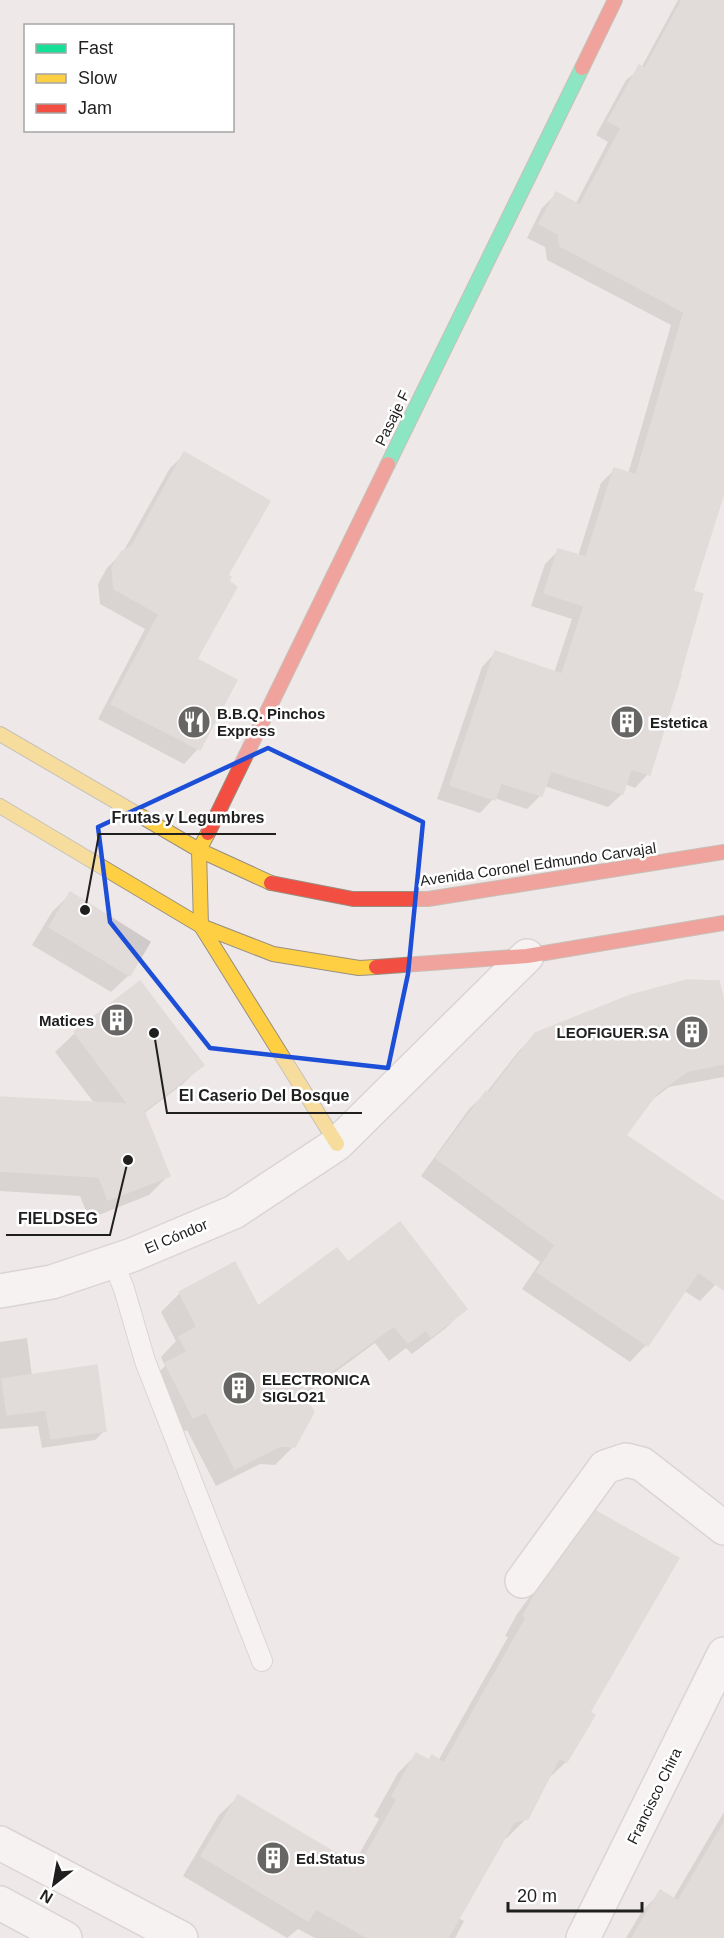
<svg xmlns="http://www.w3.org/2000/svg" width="724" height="1938" font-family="Arial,sans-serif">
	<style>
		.shadow { fill: #0003 }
		.building { fill: #d0cbcb; stroke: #d1caca; stroke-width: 1.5 }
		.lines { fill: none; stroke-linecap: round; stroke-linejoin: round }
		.lane-casing { stroke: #bfbdbd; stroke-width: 22 }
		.street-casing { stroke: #bfbdbd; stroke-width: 36 }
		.fast-casing { stroke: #988f80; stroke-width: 16 }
		.slow-casing { stroke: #988f80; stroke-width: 16 }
		.jam-casing { stroke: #988f80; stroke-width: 16 }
		.lane { stroke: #fcfcfc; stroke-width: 20 }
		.street { stroke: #fcfcfc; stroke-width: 33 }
		.fast { stroke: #16e098; stroke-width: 14 }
		.slow { stroke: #ffcf43; stroke-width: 14 }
		.jam { stroke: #f24e42; stroke-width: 14 }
		.marked { fill: none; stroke: #1d4ed8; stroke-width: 4.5; stroke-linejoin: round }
		.labels { text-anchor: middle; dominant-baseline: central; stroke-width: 5; stroke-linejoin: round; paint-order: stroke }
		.street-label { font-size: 15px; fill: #1f1f1f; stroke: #fff }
		.poi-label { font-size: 15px; font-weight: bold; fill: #1f1f1f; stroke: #fff; text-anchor: start }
		.leader { fill: none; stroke: #1f1f1f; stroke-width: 2 }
		.callout-dot { fill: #1f1f1f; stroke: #fff; stroke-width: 2 }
		.callout-label { font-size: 16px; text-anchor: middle; font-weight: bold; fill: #1f1f1f; stroke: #fff; stroke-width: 5; stroke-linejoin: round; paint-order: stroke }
	</style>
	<rect width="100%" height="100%" fill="#eee9e8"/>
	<g class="shadow">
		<polygon points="678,0 724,0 724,488 692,592 648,774 635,788 625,784 622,794 608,807 544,786 541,795 527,809 494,798 480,813 437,799 482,667 495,653 554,673 572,619 531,606 545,564 559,550 578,556 601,483 614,470 628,474 671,325 547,260 545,247 527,238 542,208 556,194 575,205 608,142 596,135 626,80 641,68"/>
		<polygon points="185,454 226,575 195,660 198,749 184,764 98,719 145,629 100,604 98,584 107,568 123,552 170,468"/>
		<polygon points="70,894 129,975 111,992 32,945 52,912"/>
		<polygon points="724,1007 724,1077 669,1087 648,1103 624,1136 724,1204 724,1273 716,1284 700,1301 683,1290 646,1345 630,1362 522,1289 540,1262 421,1176 469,1109 486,1093 518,1052 536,1034"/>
		<polygon points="75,1033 202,1065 183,1084 143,1114 168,1176 149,1195 89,1219 80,1196 0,1191 0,1098 95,1104 55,1052"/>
		<polygon points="347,1264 465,1309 446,1328 412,1354 406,1348 389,1361 375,1343 303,1396 294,1446 275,1465 260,1464 216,1486 187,1430 174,1436 147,1384 165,1366 161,1357 176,1341 161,1312 180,1293 257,1308"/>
		<polygon points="27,1338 32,1376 105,1430 95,1440 42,1448 38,1426 0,1429 0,1342"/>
		<polygon points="597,1513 588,1713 566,1762 547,1780 527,1818 507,1838 503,1839 458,1918 464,1921 455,1938 315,1938 298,1929 287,1938 183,1876 219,1815 238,1797 353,1865 379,1819 374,1816 398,1773 417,1754 428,1761 432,1757 438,1761 508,1637 505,1636 517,1614 578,1531"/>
		<polygon points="724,1812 724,1938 626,1938 642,1911 661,1892 673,1899"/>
	</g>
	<g class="building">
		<polygon points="682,0 724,0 724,493 693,591 703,594 680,675 681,675 650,775 631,769 623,794 551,771 542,796 501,783 495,800 450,785 495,651 562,674 584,606 544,593 558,549 586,557 614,468 636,475 684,312 560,246 558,234 539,224 556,192 580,205 621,128 608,121 639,65 645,68"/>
		<polygon points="184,452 270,501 228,575 231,577 229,581 237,587 197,659 237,680 200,750 111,704 159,614 114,589 112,568 121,552 132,546"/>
		<polygon points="70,892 150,942 130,976 49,927"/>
		<polygon points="687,980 719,981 724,1001 724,1064 688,1071 657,1093 626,1135 724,1202 724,1290 698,1272 648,1346 537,1272 555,1245 436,1158 486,1091 489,1093 535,1033 631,995"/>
		<polygon points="140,981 204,1065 144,1111 170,1176 108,1200 99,1177 0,1171 0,1097 128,1104 74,1032"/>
		<polygon points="400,1222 467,1309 431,1337 426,1330 408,1343 394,1326 303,1392 314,1412 295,1447 280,1446 235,1469 206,1412 193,1418 165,1363 187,1352 179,1337 197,1327 179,1292 235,1262 258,1306 337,1248 348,1262"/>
		<polygon points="97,1365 106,1431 51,1439 46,1410 7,1415 2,1379"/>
		<polygon points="596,1511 679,1558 590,1712 595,1715 567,1762 559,1758 528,1819 514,1822 448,1938 368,1938 316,1909 308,1921 201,1856 238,1795 359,1867 397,1799 392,1796 416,1753 429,1760 432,1755 444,1763 526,1618 523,1616 536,1593"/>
		<polygon points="724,1823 724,1938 632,1938 660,1890 678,1901"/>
	</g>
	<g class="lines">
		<defs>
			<polyline id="lane" points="113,1261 124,1289 145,1361 262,1661"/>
			<g id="street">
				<polyline points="0,1291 52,1282 132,1255 234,1212 337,1144 527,956"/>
				<polyline points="522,1581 605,1467 626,1460 642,1464 724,1528"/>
				<polyline points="0,1843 181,1938"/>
				<polyline points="0,1903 65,1938"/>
				<polyline points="583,1938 724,1654"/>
			</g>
			<polyline id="fast" points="388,464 582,68"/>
			<g id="slow">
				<polyline points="0,734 199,850 271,883"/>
				<polyline points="0,806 201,926 273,954 359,968 376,967"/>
				<polyline points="208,833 199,850 201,926 337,1144"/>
			</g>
			<g id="jam">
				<polyline points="582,68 615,0"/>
				<polyline points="208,833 388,464"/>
				<polyline points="271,883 353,899 428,899 724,852"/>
				<polyline points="376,967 527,956 724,923"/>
			</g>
		</defs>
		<use href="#lane" class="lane-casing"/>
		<use href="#street" class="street-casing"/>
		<use href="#fast" class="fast-casing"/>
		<use href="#slow" class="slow-casing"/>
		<use href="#jam" class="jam-casing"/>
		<use href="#lane" class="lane"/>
		<use href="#street" class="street"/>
		<use href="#fast" class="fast"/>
		<use href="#slow" class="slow"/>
		<use href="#jam" class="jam"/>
	</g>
	<path d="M0 0H724V1938H0ZM268 748 423 822 408 974 388 1068 210 1048 110 922 98 827Z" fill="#eee9e8" fill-opacity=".55" fill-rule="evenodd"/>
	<path class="marked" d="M268 748 423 822 408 974 388 1068 210 1048 110 922 98 827Z"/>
	<defs>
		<symbol id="restaurant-disc" viewBox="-11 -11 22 22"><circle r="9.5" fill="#676665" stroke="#fff"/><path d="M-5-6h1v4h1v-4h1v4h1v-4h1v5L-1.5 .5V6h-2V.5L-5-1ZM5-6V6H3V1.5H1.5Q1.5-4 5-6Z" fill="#fff"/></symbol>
		<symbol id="building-disc" viewBox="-11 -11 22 22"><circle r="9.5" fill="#676665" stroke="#fff"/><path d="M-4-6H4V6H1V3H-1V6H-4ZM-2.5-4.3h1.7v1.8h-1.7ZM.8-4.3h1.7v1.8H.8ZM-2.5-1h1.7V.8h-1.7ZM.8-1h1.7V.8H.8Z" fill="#fff"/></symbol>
	</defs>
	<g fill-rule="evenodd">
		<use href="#restaurant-disc" x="175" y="703" width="38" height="38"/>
		<use href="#building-disc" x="608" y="703" width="38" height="38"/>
		<use href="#building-disc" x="98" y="1001" width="38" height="38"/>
		<use href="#building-disc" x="673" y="1013" width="38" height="38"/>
		<use href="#building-disc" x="220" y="1369" width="38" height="38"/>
		<use href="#building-disc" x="254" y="1839" width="38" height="38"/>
	</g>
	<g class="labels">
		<g class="street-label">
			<text transform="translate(392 418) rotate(-64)">Pasaje F</text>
			<text transform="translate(538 864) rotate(-8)">Avenida Coronel Edmundo Carvajal</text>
			<text transform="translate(176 1236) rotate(-23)">El Cóndor</text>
			<text transform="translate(654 1796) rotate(-64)">Francisco Chira</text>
		</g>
		<g class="poi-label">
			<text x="217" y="713">B.B.Q. Pinchos<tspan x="217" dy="17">Express</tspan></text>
			<text x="650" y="722">Estetica</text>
			<text x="94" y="1020" text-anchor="end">Matices</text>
			<text x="669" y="1032" text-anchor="end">LEOFIGUER.SA</text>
			<text x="262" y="1379">ELECTRONICA<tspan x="262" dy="17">SIGLO21</tspan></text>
			<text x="296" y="1858">Ed.Status</text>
		</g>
	</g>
	<path class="leader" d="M85 910L99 834H276M154 1033L167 1113H362M128 1160L110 1235H6"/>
	<g class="callout-dot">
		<circle cx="85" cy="910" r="6"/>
		<circle cx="154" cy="1033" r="6"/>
		<circle cx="128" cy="1160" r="6"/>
	</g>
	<g class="callout-label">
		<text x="188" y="823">Frutas y Legumbres</text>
		<text x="264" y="1101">El Caserio Del Bosque</text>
		<text x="58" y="1224">FIELDSEG</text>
	</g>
	<rect x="24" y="24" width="210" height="108" fill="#ffffff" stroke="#a5a5a5" stroke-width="1.5"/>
	<rect x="36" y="44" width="30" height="9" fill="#16e098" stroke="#a5a5a5" stroke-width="1.5"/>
	<text x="78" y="54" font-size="18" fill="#1f1f1f">Fast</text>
	<rect x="36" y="74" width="30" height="9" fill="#ffcf43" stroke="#a5a5a5" stroke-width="1.5"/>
	<text x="78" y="84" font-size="18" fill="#1f1f1f">Slow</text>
	<rect x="36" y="104" width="30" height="9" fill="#f24e42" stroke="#a5a5a5" stroke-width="1.5"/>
	<text x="78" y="114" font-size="18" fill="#1f1f1f">Jam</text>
	<g transform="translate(54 1884) rotate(211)" stroke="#ffffff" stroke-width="4.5" paint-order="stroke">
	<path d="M0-4.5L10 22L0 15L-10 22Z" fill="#1f1f1f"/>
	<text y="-9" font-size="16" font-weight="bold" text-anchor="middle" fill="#1f1f1f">N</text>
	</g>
	<path d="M508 1902v9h134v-9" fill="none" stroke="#1f1f1f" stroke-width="3"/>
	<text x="517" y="1902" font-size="18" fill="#1f1f1f" stroke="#ffffff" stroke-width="4.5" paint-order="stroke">20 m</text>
</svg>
